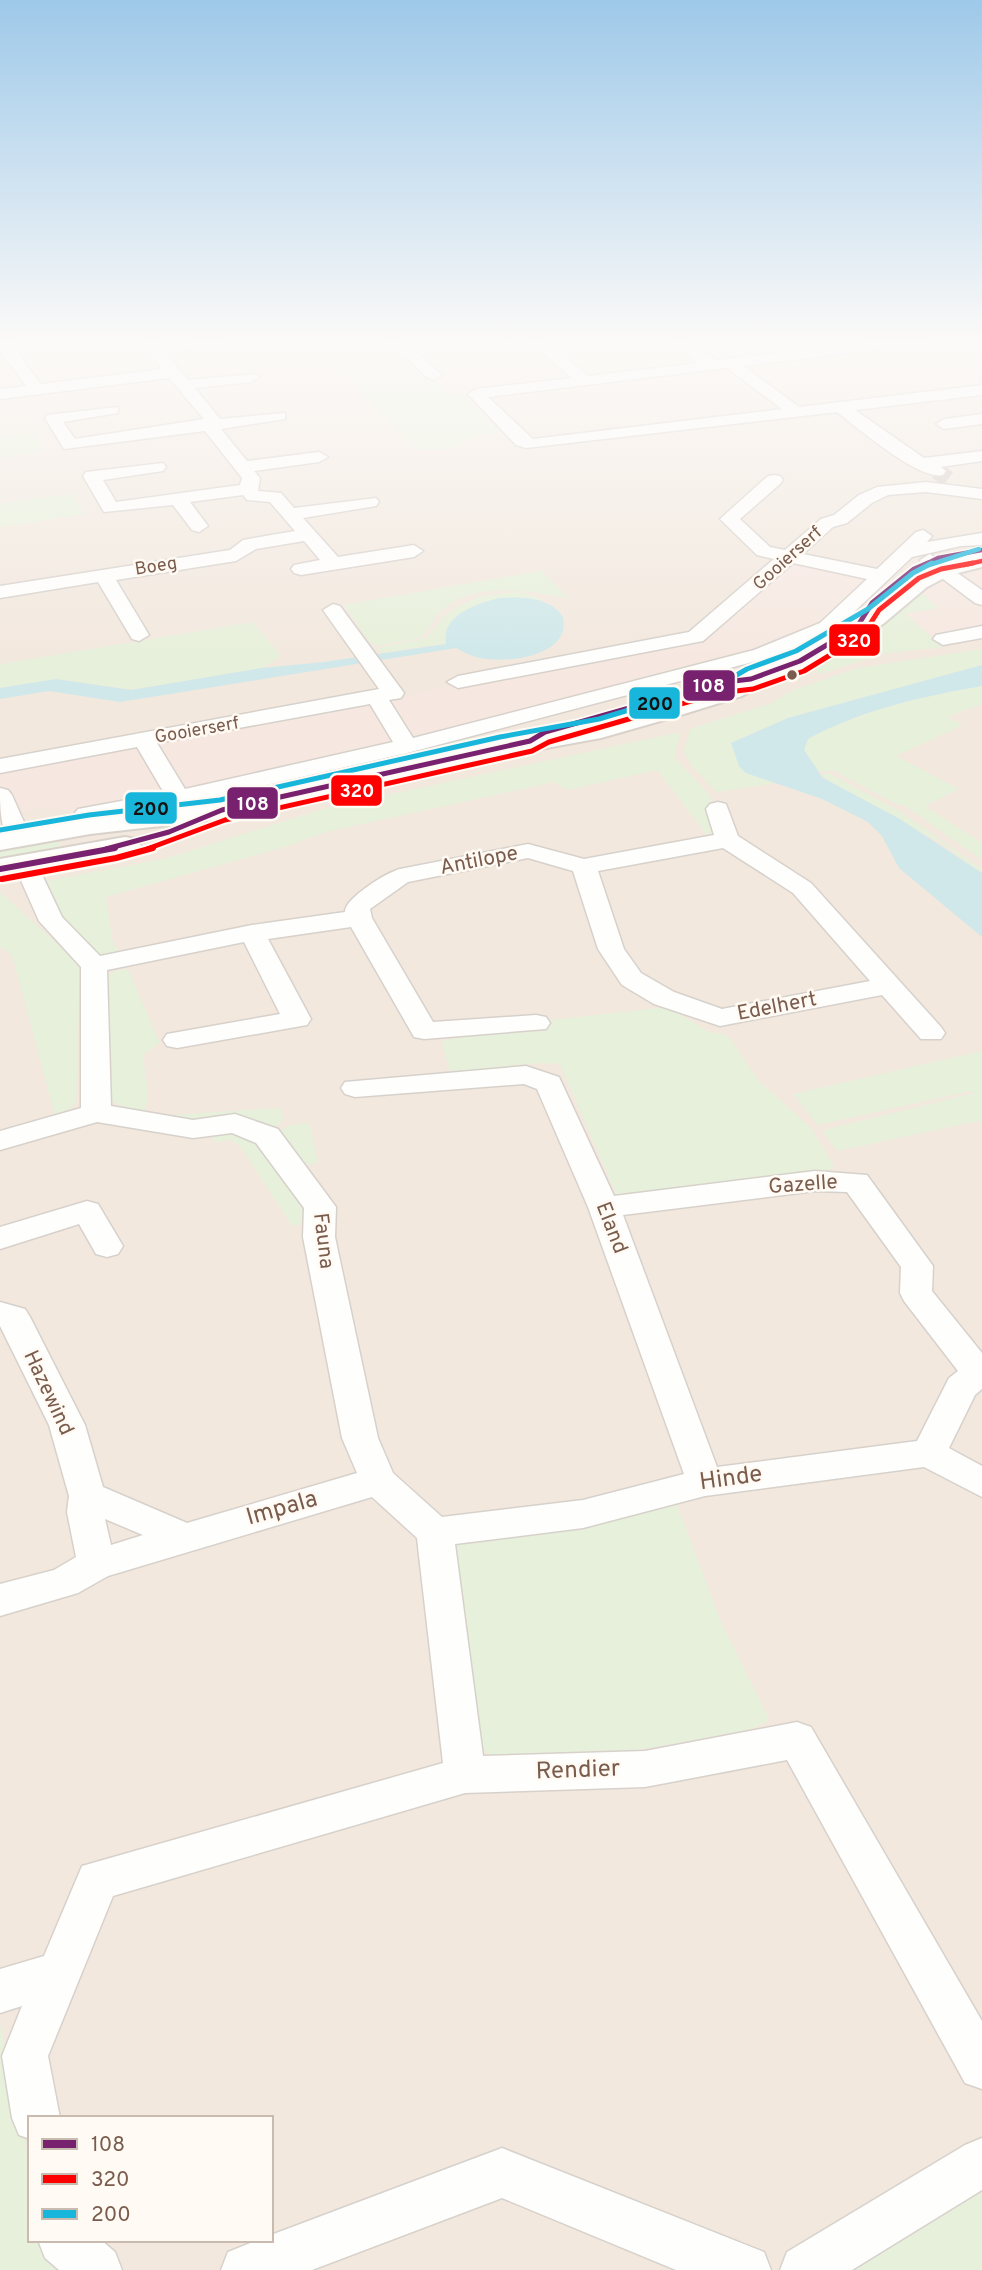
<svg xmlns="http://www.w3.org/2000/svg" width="982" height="2270" font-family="Overpass,sans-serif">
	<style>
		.residential { fill: #f2e8de; fill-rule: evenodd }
		.commercial { fill: #f6e8e1 }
		.green { fill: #e7f0db }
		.water { fill: #d0e8ea }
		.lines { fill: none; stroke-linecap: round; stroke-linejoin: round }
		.street-tunnel { stroke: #d9cfc7; stroke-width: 17; stroke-dasharray: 17 9; stroke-linecap: butt }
		.street-casing { stroke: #d7d1cb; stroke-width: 3 }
		.secondary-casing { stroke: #d9d2cb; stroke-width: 4 }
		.street { fill: #fefefd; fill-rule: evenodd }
		.secondary { fill: #fefefd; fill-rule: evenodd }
		.bus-1-far2-casing { stroke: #fffaf3; stroke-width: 7 }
		.bus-1-far1-casing { stroke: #fffaf3; stroke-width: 9 }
		.bus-1-casing { stroke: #fffaf3; stroke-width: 11 }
		.bus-2-far2-casing { stroke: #fffaf3; stroke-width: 7 }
		.bus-2-far1-casing { stroke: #fffaf3; stroke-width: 9 }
		.bus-2-casing { stroke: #fffaf3; stroke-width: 11 }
		.bus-3-far1-casing { stroke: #fffaf3; stroke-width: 7 }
		.bus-3-casing { stroke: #fffaf3; stroke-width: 9 }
		.bus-1-far2 { stroke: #77216f; stroke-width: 4.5 }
		.bus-1-far1 { stroke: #77216f; stroke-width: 5 }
		.bus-1 { stroke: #77216f; stroke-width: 6 }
		.bus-2-far2 { stroke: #f00; stroke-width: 4.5 }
		.bus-2-far1 { stroke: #f00; stroke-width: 5 }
		.bus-2 { stroke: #f00; stroke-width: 6 }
		.bus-3-far1 { stroke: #18b6db; stroke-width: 4.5 }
		.bus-3 { stroke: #18b6db; stroke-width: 5 }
		.bus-dot { fill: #7a5c4d; stroke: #fffaf3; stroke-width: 2.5 }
		.labels { text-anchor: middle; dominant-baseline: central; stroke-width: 5; stroke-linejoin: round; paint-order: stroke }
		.far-street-label { font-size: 18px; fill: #7a5c4d; stroke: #fffaf3 }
		.street-label { font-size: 21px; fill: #7a5c4d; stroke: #fffaf3 }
		.near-street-label { font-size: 24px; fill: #7a5c4d; stroke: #fffaf3 }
		.line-badge { stroke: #fffaf3; stroke-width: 2.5 }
		.badge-label { font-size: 19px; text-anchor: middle; font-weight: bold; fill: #fff }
		.pale-badge-label { font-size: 19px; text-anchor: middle; font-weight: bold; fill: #111 }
	</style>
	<rect width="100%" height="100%" fill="#f9f5f0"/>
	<path class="residential" d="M0 341H982V2270H0ZM30 2118H271V2240H30Z"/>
	<polygon class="commercial" points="792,559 877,578 925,581 982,568 982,640 943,647 905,613 825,624 757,653 201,791 77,811 42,808 0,815 0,770 403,697 503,674 693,644"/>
	<g class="green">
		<polygon points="309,341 382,341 407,362 401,368 409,376 427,374 447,392 467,397 467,401 498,432 476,435 450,449 418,449"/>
		<polygon points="33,433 43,451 0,458 0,438"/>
		<polygon points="71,494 84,514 0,527 0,504"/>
		<path d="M541 571 570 599C531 591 477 581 443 609 433 617 430 630 420 638L376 646 368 640 344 605Z"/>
		<polygon points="919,589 938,608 906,614 943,647 882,654 821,674 812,669 851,650 879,630"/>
		<polygon points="518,592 535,596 546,603 533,599 499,598 447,643 382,653 378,648 427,638 444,616 457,607 481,596"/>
		<polygon points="253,622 281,656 262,668 131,690 56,679 0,688 0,664"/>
		<path d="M982 649V665L788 718 731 743C738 766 751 777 775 783L717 792 690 764 684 751 690 729 772 703 791 691 858 668Z"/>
		<path d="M982 686V704L947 717 963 725 896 756 959 789 925 806 982 843V860L904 805 896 804 835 771H817L804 750 808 739C861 710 923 696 982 686Z"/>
		<path d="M680 732 674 757 711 797 709 822 719 834 708 836 657 770 567 790 555 782 330 831 288 846 106 897 113 944 126 957 98 955C73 930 54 917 47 881L167 858 326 808Z"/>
		<polygon points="470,736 475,741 184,807 127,812"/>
		<polygon points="828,773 898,810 982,869 982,873 939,842 838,788 821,775"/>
		<polygon points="60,839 60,846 57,850 0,866 0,849"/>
		<polygon points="0,892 74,959 80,970 76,1103 56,1119 13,958 9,952 0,947"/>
		<polygon points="128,969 160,1043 143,1055 148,1093 145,1114 103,1099 101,979 117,970"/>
		<polygon points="668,1007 709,1032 724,1034 731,1040 758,1080 810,1127 834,1166 826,1172 618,1198 560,1064 539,1063 455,1072 449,1070 442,1040 548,1027 549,1020"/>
		<polygon points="982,1051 982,1126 978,1121 837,1151 823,1132 828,1129 974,1093 971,1091 818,1125 793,1094"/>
		<polygon points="280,1108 284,1120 275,1127 251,1119 191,1123 156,1116"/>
		<polygon points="309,1123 318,1162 304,1167 278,1132 290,1125"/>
		<path d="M223 1132C269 1137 286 1174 312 1208L309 1221 292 1226 240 1146 229 1139 217 1143 209 1134Z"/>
		<path d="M676 1502 721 1622 769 1719C759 1730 739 1731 724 1734 647 1751 568 1761 489 1755L477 1741 454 1546 460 1538Z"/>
		<polygon points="0,2022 30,2165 30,2240 45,2240 76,2270 0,2270"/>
		<polygon points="982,2175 982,2270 825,2270"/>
	</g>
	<g class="water">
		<path d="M499 598C520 597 550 596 563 617 572 657 503 665 476 657 469 655 462 651 456 648L120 702 49 691 0 699V688L56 679 131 690 262 668 324 662 446 644C441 615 476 604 499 598Z"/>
		<path d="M982 665V686C923 696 861 710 808 739L804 750 823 778 900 819 982 873V937L899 868 882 836 868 822 822 799 746 773 739 766 731 743 788 718Z"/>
	</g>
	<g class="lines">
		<polyline class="street-tunnel" points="937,471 948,479"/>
		<defs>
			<g id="street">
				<polygon points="0,340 8,340 41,384 162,369 139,340 154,340 158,345 219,340 218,345 213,347 165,353 188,380 257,374 259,377 251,382 195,388 220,419 285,413 285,419 221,429 247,461 319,452 328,457 319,462 254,471 260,478 258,491 281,493 294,508 376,498 379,502 376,506 303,518 338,557 414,545 423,551 414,557 301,575 294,573 291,569 294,565 320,560 304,541 256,549 236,561 116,580 149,635 139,641 132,639 98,582 0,598 0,586 230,550 243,540 295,531 270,502 247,500 243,495 190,502 208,526 199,532 192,530 173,505 104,512 83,476 86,472 163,463 166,467 163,471 103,480 116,502 240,485 242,478 205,431 64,449 45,418 47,415 118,407 118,413 63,422 75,439 204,419 169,378 0,399 0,389 26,386 0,350"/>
				<polygon points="386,340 403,340 442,375 434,380 428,378"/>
				<path d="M527 340H544L589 376 698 363 669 340H687L716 360 882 340H931L924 344 744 366 799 407 982 385V395L855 410 924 458 982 451V461L941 467 946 471 943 475C919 481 857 427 837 412L526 448 516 445 468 394 476 389 572 378ZM727 368 782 409 533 439 488 397Z"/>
				<polygon points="982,414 982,424 944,429 936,424 944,419"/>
				<path d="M774 475 780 476 783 480 780 484 740 519 770 547 785 550 821 519 834 515 859 495 877 487 926 482 982 489V499L926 492 888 495 872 503 847 523 833 527 803 554 877 569 916 532 923 530 932 536 927 542 982 533V545L961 546 912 557 834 631 768 658 407 753 178 805 86 821 78 819 74 814 78 809 164 793 137 747 0 773V759L379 689 323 610 333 604 340 606 404 693 401 698 389 700 413 738 754 650 820 623 867 579 793 563 703 641 458 688 447 682 458 676 689 632 774 559 757 555 720 519 768 476ZM370 704 393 742 185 789 157 743Z"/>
				<polygon points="930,554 982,590 982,605 975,603 923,564 920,560"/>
				<polygon points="982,626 982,638 943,645 933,639 936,635"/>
				<path d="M0 788 8 790 12 795 31 838 28 843H10C0 826 0 808 0 788Z"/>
				<path d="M718 802 726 804 738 836 811 883 941 1027 945 1033 941 1039H921L882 995 720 1026 654 1004 622 985 598 949 573 871 528 858 408 882 370 909 372 918 433 1022 536 1015 546 1017 550 1023 546 1029 424 1039 414 1037 351 927 268 939 311 1019 307 1025 177 1048 167 1046 163 1040 167 1034 280 1014 244 942 107 970 111 1106 193 1120 235 1114 278 1129 336 1207 335 1237 378 1438 393 1473 442 1517 583 1500 684 1474 588 1207 537 1089 524 1084 355 1097 345 1094 341 1088 345 1082 526 1066 559 1077 614 1196 815 1171 867 1175 933 1266 932 1291 982 1353V1389L975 1395 949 1448 982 1466V1497L924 1467 705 1496 583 1528 455 1544 483 1756 645 1751 797 1722 811 1727 982 2021V2089L965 2083 787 1760 645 1787 465 1793 113 1896 48 2056 60 2118H30V2139L19 2135 12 2118 2 2056 22 2006 0 2013V1969L44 1956 82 1866 443 1763 417 1538 372 1497 108 1576 78 1593 0 1616V1584L54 1570 76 1557 67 1512 69 1496 49 1425 0 1326V1302L25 1309 30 1317 85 1425 103 1487 187 1523 357 1473 342 1438 303 1237 304 1208 256 1143 232 1133 193 1138 97 1122 0 1150V1131L81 1108V967L39 921 14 865 17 860H35L62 917 100 956 252 925 345 912C344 899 387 872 400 869L528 844 584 859 714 835 706 809 710 804ZM723 848 793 893 870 981 722 1009 674 992 641 973 624 949 598 871ZM815 1191 847 1192 901 1267 900 1293 904 1301 958 1371 949 1378 917 1441 717 1467 623 1215ZM105 1519 143 1535 111 1545Z"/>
				<polygon points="87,1201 98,1204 123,1246 118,1254 107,1257 96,1254 79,1224 0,1249 0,1227"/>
				<polygon points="982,2138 982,2190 852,2270 780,2270 787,2252 965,2145"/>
				<polygon points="502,2148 764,2252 771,2270 676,2270 502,2198 312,2270 221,2270 228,2252 258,2240 271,2240 271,2235"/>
				<polygon points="38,2240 101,2240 115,2252 122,2270 59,2270 45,2258"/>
			</g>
			<g id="secondary">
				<polygon points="982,552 982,567 950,575 927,587 883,624 810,667 761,685 742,696 671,718 601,738 502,756 222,819 90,834 0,850 0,832 90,816 222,801 502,738 598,721 651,706 722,684 741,673 790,655 865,612 909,577 932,565"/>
				<polygon points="125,837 136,839 141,846 136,853 0,879 0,859"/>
			</g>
		</defs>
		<use href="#street" class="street-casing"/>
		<use href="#secondary" class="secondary-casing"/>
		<use href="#street" class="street"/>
		<use href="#secondary" class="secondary"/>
		<defs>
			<polyline id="bus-1-far2" points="924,565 938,558 982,550"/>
			<polyline id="bus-1-far1" points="106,849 169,832 222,810 530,741 545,732 717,683 751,679 800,661 857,627 872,603 914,569 928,563"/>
			<polyline id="bus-1" points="0,869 115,848"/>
			<polyline id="bus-2-far2" points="964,565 982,561"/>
			<polyline id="bus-2-far1" points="147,849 225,820 532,751 549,742 719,693 753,689 804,671 863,635 879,610 919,578 941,569 973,563"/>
			<polyline id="bus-2" points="2,879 116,858 153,848"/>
			<polyline id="bus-3-far1" points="929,565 979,549"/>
			<polyline id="bus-3" points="0,830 89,815 220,800 500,737 599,719 728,680 747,669 796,651 868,609 913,573 932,563"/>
		</defs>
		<use href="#bus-1-far2" class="bus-1-far2-casing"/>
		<use href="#bus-1-far1" class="bus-1-far1-casing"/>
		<use href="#bus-1" class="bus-1-casing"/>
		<use href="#bus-2-far2" class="bus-2-far2-casing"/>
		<use href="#bus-2-far1" class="bus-2-far1-casing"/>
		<use href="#bus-2" class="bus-2-casing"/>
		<use href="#bus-3-far1" class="bus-3-far1-casing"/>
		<use href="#bus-3" class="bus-3-casing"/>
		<use href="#bus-1-far2" class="bus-1-far2"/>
		<use href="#bus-1-far1" class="bus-1-far1"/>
		<use href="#bus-1" class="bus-1"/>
		<use href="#bus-2-far2" class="bus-2-far2"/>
		<use href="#bus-2-far1" class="bus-2-far1"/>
		<use href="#bus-2" class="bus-2"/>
		<use href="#bus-3-far1" class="bus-3-far1"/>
		<use href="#bus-3" class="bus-3"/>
	</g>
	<linearGradient id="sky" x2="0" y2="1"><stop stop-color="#9ec9e9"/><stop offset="0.52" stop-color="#fcfaf8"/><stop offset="1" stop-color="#fcfaf8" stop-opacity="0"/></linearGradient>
	<rect width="982" height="658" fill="url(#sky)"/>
	<circle class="bus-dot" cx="792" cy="675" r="6"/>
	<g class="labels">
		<g class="far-street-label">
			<text transform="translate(788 559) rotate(-42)">Gooierserf</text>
			<text transform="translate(156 567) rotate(-9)">Boeg</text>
			<text transform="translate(197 731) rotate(-10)">Gooierserf</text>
		</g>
		<g class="street-label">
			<text transform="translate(479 861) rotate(-11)">Antilope</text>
			<text transform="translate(777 1007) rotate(-11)">Edelhert</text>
			<text transform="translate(803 1185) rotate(-4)">Gazelle</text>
			<text transform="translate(611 1228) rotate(69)">Eland</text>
			<text transform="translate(323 1241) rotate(83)">Fauna</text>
			<text transform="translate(48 1393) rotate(65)">Hazewind</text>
		</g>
		<g class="near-street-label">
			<text transform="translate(731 1479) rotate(-8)">Hinde</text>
			<text transform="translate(282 1509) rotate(-16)">Impala</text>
			<text transform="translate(578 1771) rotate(-2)">Rendier</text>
		</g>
	</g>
	<g class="line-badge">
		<rect x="828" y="623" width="53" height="34" rx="7" fill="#f00"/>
		<rect x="682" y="669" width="54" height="33" rx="7" fill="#77216f"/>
		<rect x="628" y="686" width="53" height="34" rx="7" fill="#18b6db"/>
		<rect x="330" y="774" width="53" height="33" rx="7" fill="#f00"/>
		<rect x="226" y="786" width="53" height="34" rx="7" fill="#77216f"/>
		<rect x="124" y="791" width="54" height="34" rx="7" fill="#18b6db"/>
	</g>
	<g class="badge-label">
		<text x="854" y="647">320</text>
		<text x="709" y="692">108</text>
		<text x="357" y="797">320</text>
		<text x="253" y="810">108</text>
	</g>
	<g class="pale-badge-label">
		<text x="655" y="710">200</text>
		<text x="151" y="815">200</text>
	</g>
	<rect x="28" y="2116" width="245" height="126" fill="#fffaf3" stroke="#cabbb1" stroke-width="2"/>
	<rect x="42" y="2139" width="35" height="10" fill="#77216f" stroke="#cabbb1" stroke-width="2"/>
	<text x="91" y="2151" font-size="21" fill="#7a5c4d">108</text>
	<rect x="42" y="2174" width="35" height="10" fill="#ff0000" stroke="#cabbb1" stroke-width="2"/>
	<text x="91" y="2186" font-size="21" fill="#7a5c4d">320</text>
	<rect x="42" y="2209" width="35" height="10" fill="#18b6db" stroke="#cabbb1" stroke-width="2"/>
	<text x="91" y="2221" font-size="21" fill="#7a5c4d">200</text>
</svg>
